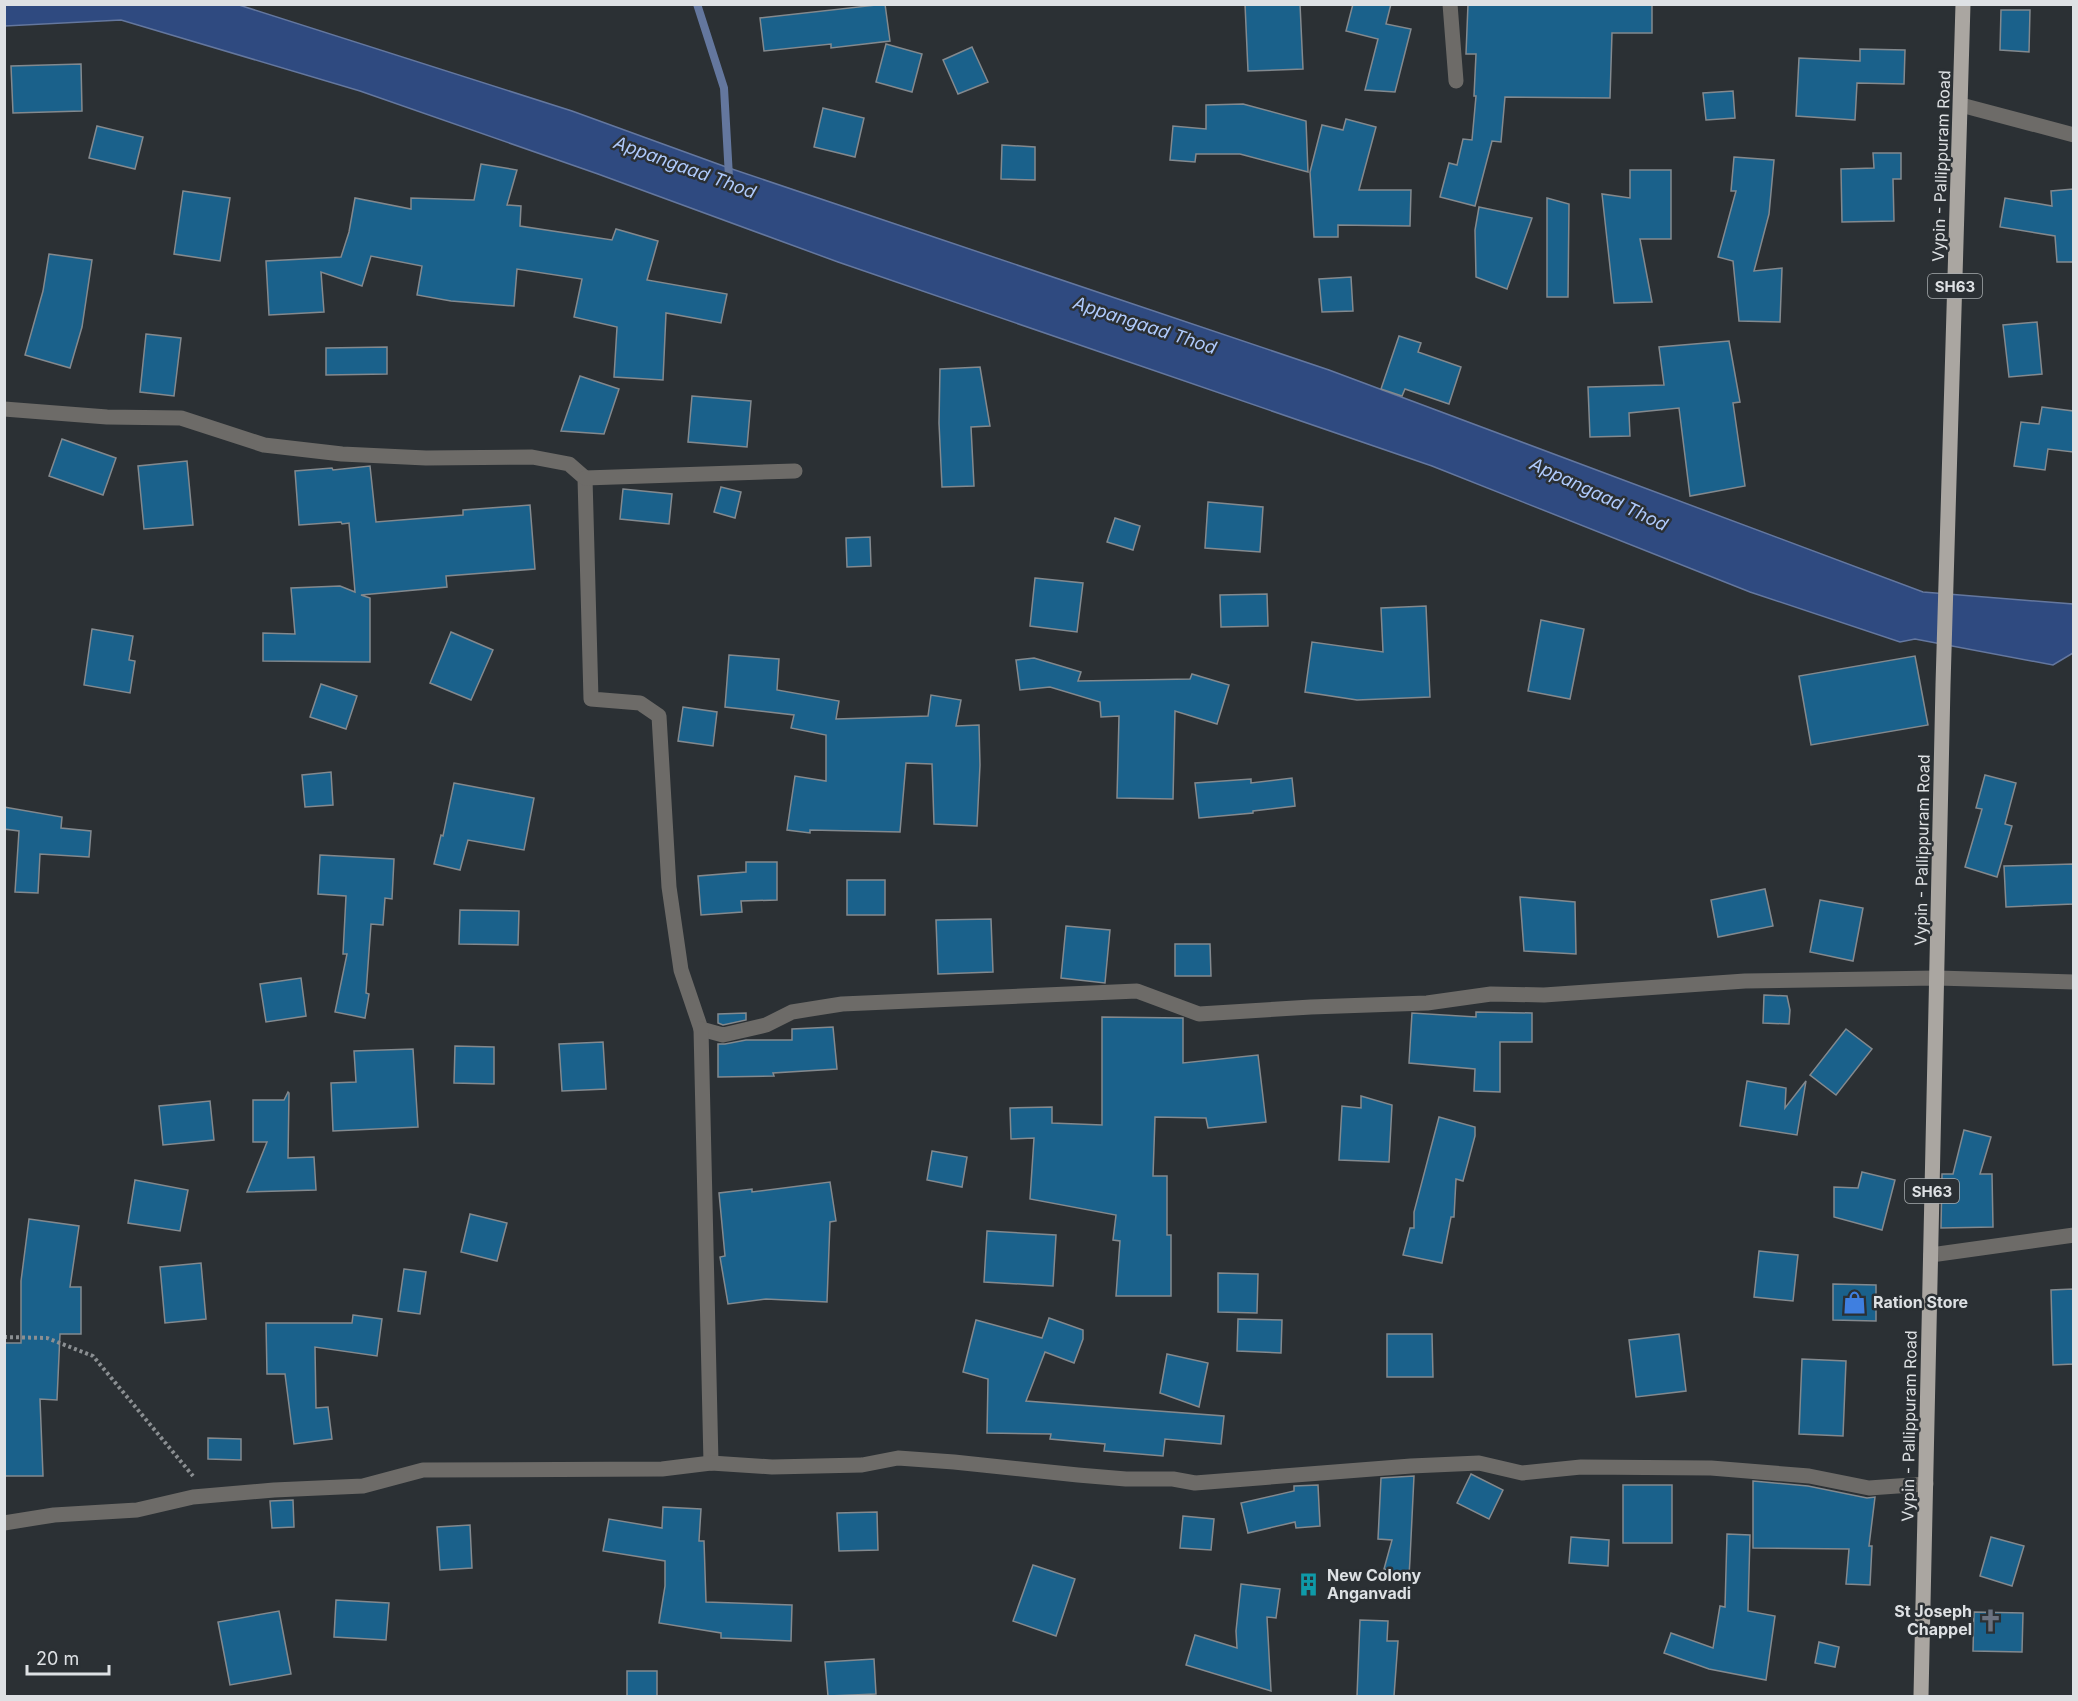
<svg xmlns="http://www.w3.org/2000/svg" width="2078" height="1701" font-family="Inter,sans-serif">
	<style>
		.water { fill: #2f4a80; stroke: #64779e; stroke-width: 1.5 }
		.lines { fill: none; stroke-linecap: round; stroke-linejoin: round }
		.stream { stroke: #64779e; stroke-width: 8 }
		.building { fill: #1a618b; stroke: #83898e; stroke-width: 1.5 }
		.path { stroke: #8b8f92; stroke-width: 4; stroke-dasharray: 3 3; stroke-linecap: butt }
		.street { stroke: #6d6b68; stroke-width: 15 }
		.primary { stroke: #aaa6a1; stroke-width: 15 }
		.labels { text-anchor: middle; dominant-baseline: central; stroke-width: 5; stroke-linejoin: round; paint-order: stroke }
		.shield { fill: #2b3034; stroke: #a8acaf; stroke-width: 1.5 }
		.shield-label { font-size: 15px; font-weight: bold; fill: #dee1e4 }
		.street-label { font-size: 16px; fill: #dee1e4; stroke: #2b3034 }
		.poi-label { font-size: 16px; font-weight: bold; fill: #dee1e4; stroke: #2b3034; text-anchor: start }
		.water-label { font-size: 18px; font-style: italic; fill: #b0cbfd; stroke: #2b3034 }
	</style>
	<rect width="100%" height="100%" fill="#2b3034"/>
	<polygon class="water" points="4,5 239,5 572,111 729,168 1329,370 1923,592 2073,604 2073,653 2053,665 1915,639 1900,642 1750,592 1432,466 838,262 598,174 360,91 121,20 5,26"/>
	<g class="lines">
		<polyline class="stream" points="697,4 724,88 729,177"/>
	</g>
	<g class="building">
		<polygon points="885,4 890,41 831,48 831,44 764,51 760,18"/>
		<polygon points="1245,4 1300,4 1303,69 1248,71"/>
		<polygon points="1353,4 1391,4 1386,24 1411,29 1395,92 1365,90 1378,39 1346,31"/>
		<polygon points="1468,4 1652,4 1652,33 1612,33 1610,98 1505,97 1501,142 1492,141 1475,206 1440,197 1449,163 1457,165 1463,139 1472,140 1476,96 1474,96 1476,54 1466,54"/>
		<polygon points="2001,10 2030,10 2029,52 2000,50"/>
		<polygon points="886,44 922,54 912,92 876,82"/>
		<polygon points="972,47 988,82 958,94 943,60"/>
		<polygon points="1860,49 1905,50 1904,84 1857,83 1855,120 1796,116 1799,58 1860,61"/>
		<polygon points="81,64 82,111 13,113 11,66"/>
		<polygon points="1733,91 1735,118 1706,120 1703,93"/>
		<polygon points="1243,104 1306,121 1308,172 1240,154 1196,154 1195,162 1170,160 1173,126 1206,129 1206,105"/>
		<polygon points="823,108 864,118 855,157 814,147"/>
		<polygon points="1346,119 1376,127 1359,190 1411,190 1410,226 1338,225 1338,237 1314,237 1310,172 1322,125 1343,130"/>
		<polygon points="97,126 143,137 135,169 89,158"/>
		<polygon points="1002,145 1035,147 1035,180 1001,179"/>
		<polygon points="1873,153 1901,153 1901,179 1893,179 1894,221 1842,222 1841,169 1874,168"/>
		<polygon points="1734,157 1774,160 1769,214 1754,271 1782,268 1780,322 1739,321 1733,261 1718,257 1736,191 1731,191"/>
		<polygon points="481,164 517,170 507,205 521,206 520,226 612,240 616,229 658,241 647,280 727,294 721,323 666,313 663,380 614,377 617,327 574,317 582,279 517,269 514,306 451,301 417,295 422,266 371,256 362,286 321,272 324,312 269,315 266,261 341,257 349,232 355,198 411,209 411,198 474,200"/>
		<polygon points="1630,170 1671,170 1671,239 1640,239 1652,302 1614,303 1602,194 1630,198"/>
		<polygon points="2073,189 2073,262 2057,262 2055,236 2000,227 2005,198 2052,206 2051,191"/>
		<polygon points="183,191 230,198 220,261 174,254"/>
		<polygon points="1547,198 1569,204 1568,297 1547,297"/>
		<polygon points="1479,207 1532,218 1507,289 1476,277 1475,230"/>
		<polygon points="49,254 92,260 82,327 70,368 25,355 43,291"/>
		<polygon points="1351,277 1353,311 1322,312 1319,279"/>
		<polygon points="2037,322 2042,374 2009,377 2003,325"/>
		<polygon points="146,334 181,338 174,396 140,392"/>
		<polygon points="1399,336 1421,343 1418,352 1461,367 1449,404 1405,389 1402,396 1381,389"/>
		<polygon points="1729,341 1740,402 1733,403 1745,486 1690,496 1679,408 1629,413 1630,436 1590,437 1588,387 1664,385 1659,347"/>
		<polygon points="387,347 387,374 326,375 326,348"/>
		<polygon points="980,367 990,426 971,427 974,486 942,487 939,423 940,369"/>
		<polygon points="580,376 619,389 604,434 561,431"/>
		<polygon points="692,396 751,401 747,447 688,442"/>
		<polygon points="2042,407 2073,411 2073,452 2048,449 2045,470 2014,466 2021,422 2039,424"/>
		<polygon points="62,439 116,458 103,495 49,476"/>
		<polygon points="187,461 193,525 144,529 138,466"/>
		<polygon points="370,466 376,522 463,515 463,510 530,505 535,569 446,576 447,587 361,595 370,598 370,662 263,661 263,633 295,634 291,588 340,586 355,592 349,523 342,524 341,522 299,525 295,471 332,468 333,470"/>
		<polygon points="721,487 741,492 735,518 714,512"/>
		<polygon points="623,489 672,494 669,524 620,519"/>
		<polygon points="1208,502 1263,507 1260,552 1205,548"/>
		<polygon points="1115,518 1140,526 1133,550 1107,542"/>
		<polygon points="870,537 871,566 847,567 846,538"/>
		<polygon points="1035,578 1083,583 1077,632 1030,626"/>
		<polygon points="1267,594 1268,626 1221,627 1220,595"/>
		<polygon points="1426,606 1430,697 1357,700 1305,692 1312,642 1383,652 1381,608"/>
		<polygon points="1541,620 1584,629 1570,699 1528,691"/>
		<polygon points="92,629 133,636 129,660 135,661 130,693 84,685"/>
		<polygon points="451,632 493,650 471,700 430,683"/>
		<polygon points="729,655 779,659 777,690 839,701 836,719 928,716 931,695 961,700 956,726 979,725 980,765 977,826 934,824 932,764 906,763 900,832 810,830 810,833 787,830 795,776 826,781 826,735 791,728 794,715 725,707"/>
		<polygon points="1915,656 1928,725 1811,745 1799,676"/>
		<polygon points="1034,658 1081,672 1078,681 1190,679 1192,674 1229,685 1217,724 1175,711 1173,799 1117,798 1119,716 1101,717 1100,702 1050,687 1020,690 1016,660"/>
		<polygon points="321,684 357,696 346,729 310,717"/>
		<polygon points="683,707 717,712 713,746 678,741"/>
		<polygon points="331,772 333,805 305,807 302,775"/>
		<polygon points="1985,775 2016,783 2005,824 2012,826 1997,877 1965,867 1982,809 1976,808"/>
		<polygon points="1292,778 1295,806 1253,811 1253,813 1199,818 1195,783 1251,779 1251,783"/>
		<polygon points="454,783 534,798 524,850 468,840 460,870 434,864 441,835 443,836"/>
		<polygon points="4,807 62,817 61,828 91,831 89,857 40,854 38,893 15,892 19,831 4,829"/>
		<polygon points="320,855 394,859 392,899 385,898 383,925 371,924 366,993 369,994 365,1018 335,1012 347,954 343,954 346,896 318,894"/>
		<polygon points="746,862 777,862 777,900 741,901 742,912 701,915 698,876 746,872"/>
		<polygon points="2073,864 2073,904 2006,907 2004,866"/>
		<rect x="847" y="880" width="38" height="35"/>
		<polygon points="1765,889 1773,926 1718,937 1711,900"/>
		<polygon points="1520,897 1575,902 1576,954 1524,951"/>
		<polygon points="1820,900 1863,908 1853,961 1810,952"/>
		<polygon points="460,910 519,911 518,945 459,944"/>
		<polygon points="991,919 993,972 938,974 936,920"/>
		<polygon points="1066,926 1110,930 1105,983 1061,978"/>
		<polygon points="1175,944 1210,944 1211,976 1175,976"/>
		<polygon points="301,978 306,1016 266,1022 260,984"/>
		<polygon points="1764,995 1787,996 1790,1010 1789,1024 1763,1023"/>
		<polygon points="1476,1012 1532,1013 1532,1042 1500,1042 1500,1092 1474,1091 1475,1069 1409,1063 1412,1013 1476,1017"/>
		<polygon points="746,1013 746,1020 723,1025 718,1023 718,1014"/>
		<polygon points="1102,1017 1183,1018 1183,1063 1258,1055 1266,1122 1208,1128 1206,1118 1155,1117 1153,1176 1167,1176 1167,1235 1171,1235 1171,1296 1116,1296 1120,1241 1113,1240 1116,1215 1030,1199 1034,1138 1011,1139 1010,1108 1052,1107 1052,1123 1102,1125"/>
		<polygon points="833,1027 837,1069 773,1073 774,1076 718,1077 718,1044 725,1044 746,1040 792,1040 792,1029"/>
		<polygon points="1846,1029 1872,1049 1836,1095 1810,1075"/>
		<polygon points="603,1042 606,1089 562,1091 559,1044"/>
		<polygon points="455,1046 494,1047 494,1084 454,1083"/>
		<polygon points="413,1049 418,1127 333,1131 331,1083 356,1082 354,1051"/>
		<polygon points="1747,1081 1786,1088 1785,1108 1806,1081 1797,1135 1740,1126"/>
		<polygon points="288,1092 289,1093 288,1158 314,1157 316,1190 247,1192 267,1142 253,1142 253,1100 284,1100"/>
		<polygon points="1361,1096 1392,1105 1389,1162 1339,1160 1342,1106 1361,1108"/>
		<polygon points="210,1101 214,1140 163,1145 159,1106"/>
		<polygon points="1439,1117 1475,1127 1475,1136 1463,1181 1456,1179 1454,1217 1451,1217 1442,1263 1403,1255 1410,1228 1414,1228 1414,1212"/>
		<polygon points="1964,1130 1991,1137 1980,1174 1992,1174 1993,1227 1941,1228 1942,1174 1953,1174"/>
		<polygon points="932,1151 967,1157 962,1187 927,1180"/>
		<polygon points="1862,1172 1895,1180 1882,1230 1834,1217 1834,1187 1858,1188"/>
		<polygon points="135,1180 188,1190 180,1231 128,1223"/>
		<polygon points="830,1182 836,1221 830,1222 827,1302 766,1299 728,1304 720,1257 725,1256 719,1193 752,1189 752,1192"/>
		<polygon points="470,1214 507,1223 497,1261 461,1252"/>
		<polygon points="29,1219 79,1226 70,1287 81,1287 81,1334 60,1334 57,1400 40,1399 43,1476 4,1476 4,1343 21,1343 21,1281"/>
		<polygon points="987,1231 1056,1235 1053,1286 984,1282"/>
		<polygon points="1759,1251 1798,1255 1793,1301 1754,1297"/>
		<polygon points="201,1263 206,1319 165,1323 160,1267"/>
		<polygon points="404,1269 426,1272 420,1314 398,1311"/>
		<polygon points="1218,1273 1258,1274 1257,1313 1218,1312"/>
		<polygon points="1833,1284 1876,1285 1876,1321 1833,1320"/>
		<polygon points="2073,1289 2073,1364 2053,1365 2051,1290"/>
		<polygon points="353,1315 382,1319 377,1356 315,1347 316,1408 328,1407 332,1439 294,1444 285,1374 267,1374 266,1323 352,1323"/>
		<polygon points="1049,1318 1083,1330 1083,1339 1074,1363 1045,1352 1026,1401 1224,1416 1221,1444 1165,1439 1163,1456 1104,1451 1105,1444 1050,1439 1051,1434 987,1433 988,1379 963,1372 976,1320 1042,1338"/>
		<polygon points="1238,1319 1282,1320 1281,1353 1237,1351"/>
		<polygon points="1387,1334 1432,1334 1433,1377 1387,1377"/>
		<polygon points="1679,1334 1686,1391 1636,1397 1629,1340"/>
		<polygon points="1167,1354 1208,1363 1199,1407 1160,1393"/>
		<polygon points="1802,1359 1846,1361 1843,1436 1799,1434"/>
		<polygon points="208,1438 241,1439 241,1460 208,1459"/>
		<polygon points="1471,1474 1503,1490 1489,1519 1457,1503"/>
		<polygon points="1414,1476 1410,1559 1409,1576 1384,1569 1392,1540 1378,1539 1381,1478"/>
		<polygon points="1753,1481 1808,1486 1867,1498 1875,1497 1869,1546 1872,1546 1870,1585 1846,1584 1849,1549 1753,1548"/>
		<polygon points="1318,1485 1320,1526 1296,1528 1295,1522 1248,1533 1241,1503 1294,1491 1294,1486"/>
		<rect x="1623" y="1485" width="49" height="58"/>
		<polygon points="293,1500 294,1527 272,1528 270,1501"/>
		<polygon points="663,1507 701,1509 699,1541 704,1541 706,1602 792,1605 791,1641 721,1638 721,1633 659,1623 665,1586 665,1561 603,1551 609,1519 662,1528"/>
		<polygon points="877,1512 878,1550 839,1551 837,1513"/>
		<polygon points="1183,1516 1214,1519 1211,1550 1180,1548"/>
		<polygon points="470,1525 472,1568 440,1570 437,1527"/>
		<polygon points="1727,1534 1750,1535 1748,1611 1775,1616 1766,1680 1709,1669 1664,1653 1671,1633 1713,1648 1720,1606 1725,1607"/>
		<polygon points="1571,1537 1609,1540 1608,1566 1569,1563"/>
		<polygon points="1991,1537 2024,1546 2012,1586 1980,1576"/>
		<polygon points="1033,1565 1075,1579 1056,1636 1013,1621"/>
		<polygon points="1241,1584 1280,1589 1276,1618 1267,1617 1271,1691 1186,1665 1195,1635 1237,1648 1236,1631"/>
		<polygon points="336,1600 389,1603 386,1640 334,1637"/>
		<polygon points="279,1611 291,1674 230,1685 218,1622"/>
		<polygon points="1974,1612 2023,1613 2022,1652 1973,1651"/>
		<polygon points="1360,1620 1388,1621 1387,1641 1398,1641 1394,1696 1357,1696"/>
		<polygon points="1819,1642 1839,1647 1835,1667 1815,1663"/>
		<polygon points="874,1659 876,1694 828,1696 825,1662"/>
		<rect x="627" y="1671" width="30" height="25"/>
	</g>
	<g class="lines">
		<polyline class="path" points="4,1337 47,1338 93,1356 193,1476"/>
		<g class="street">
			<polyline points="1450,4 1456,81"/>
			<polyline points="1961,105 2074,135"/>
			<polyline points="4,409 107,417 181,418 264,445 342,454 426,458 532,457 569,464 585,478 591,699 640,703 659,716 669,887 681,970 701,1029 723,1035 766,1025 792,1012 842,1004 1137,991 1199,1014 1311,1007 1427,1003 1491,994 1544,995 1745,981 1937,978 2074,982"/>
			<polyline points="585,478 795,471"/>
			<polyline points="701,1029 711,1463"/>
			<polyline points="1931,1255 2074,1235"/>
			<polyline points="4,1523 54,1515 137,1510 193,1497 274,1490 363,1486 423,1470 662,1469 711,1463 772,1467 862,1465 898,1458 954,1462 1078,1475 1126,1479 1173,1479 1195,1483 1411,1466 1479,1463 1522,1473 1581,1467 1711,1468 1809,1476 1869,1488 1926,1484"/>
		</g>
		<polyline class="primary" points="1921,1696 1943,685 1963,4"/>
	</g>
	<defs>
		<symbol id="shop-bare" viewBox="-9 -9 18 18"><path d="M-5-2.5h2.3a2.7 3.5 0 0 1 5.4 0H5L5.5 6h-11ZM-1.5-2.5h3a1.5 2.3 0 0 0-3 0Z" fill="#3f7fe0" stroke="#2b3034" stroke-width="2.5" paint-order="stroke"/></symbol>
		<symbol id="building-bare" viewBox="-9 -9 18 18"><path d="M-4-6H4V6H1V3H-1V6H-4ZM-2.5-4.3h1.7v1.8h-1.7ZM.8-4.3h1.7v1.8H.8ZM-2.5-1h1.7V.8h-1.7ZM.8-1h1.7V.8H.8Z" fill="#0f9aa8" stroke="#2b3034" stroke-width="2.5" paint-order="stroke"/></symbol>
		<symbol id="church-bare" viewBox="-9 -9 18 18"><path d="M-1.2-6h2.4v3.5h3.3v2.4h-3.3V6h-2.4V-.1h-3.3v-2.4h3.3Z" fill="#6b7280" stroke="#2b3034" stroke-width="2.5" paint-order="stroke"/></symbol>
	</defs>
	<g fill-rule="evenodd">
		<use href="#shop-bare" x="1838" y="1286" width="33" height="33"/>
		<use href="#building-bare" x="1292" y="1568" width="33" height="33"/>
		<use href="#church-bare" x="1974" y="1604" width="33" height="33"/>
	</g>
	<g class="labels">
		<g class="shield">
			<rect x="1928" y="274" width="54" height="24" rx="4.5"/>
			<rect x="1905" y="1179" width="54" height="24" rx="4.5"/>
		</g>
		<g class="shield-label">
			<text x="1955" y="286">SH63</text>
			<text x="1932" y="1191">SH63</text>
		</g>
		<g class="street-label">
			<text transform="translate(1941 166) rotate(-88)">Vypin - Pallippuram Road</text>
			<text transform="translate(1922 850) rotate(-89)">Vypin - Pallippuram Road</text>
			<text transform="translate(1909 1426) rotate(-89)">Vypin - Pallippuram Road</text>
		</g>
		<g class="poi-label">
			<text x="1873" y="1302">Ration Store</text>
			<text x="1327" y="1575">New Colony<tspan x="1327" dy="18">Anganvadi</tspan></text>
			<text x="1972" y="1611" text-anchor="end">St Joseph<tspan x="1972" dy="18">Chappel</tspan></text>
		</g>
		<g class="water-label">
			<text transform="translate(685 167) rotate(20)">Appangaad Thod</text>
			<text transform="translate(1145 325) rotate(18)">Appangaad Thod</text>
			<text transform="translate(1599 494) rotate(25)">Appangaad Thod</text>
		</g>
	</g>
	<rect width="2078" height="1701" fill="none" stroke="#dee1e4" stroke-width="12"/>
	<path d="M27 1665v9h82v-9" fill="none" stroke="#dee1e4" stroke-width="3"/>
	<text x="36" y="1665" font-size="18" fill="#dee1e4" stroke="#2b3034" stroke-width="4.5" paint-order="stroke">20 m</text>
</svg>
